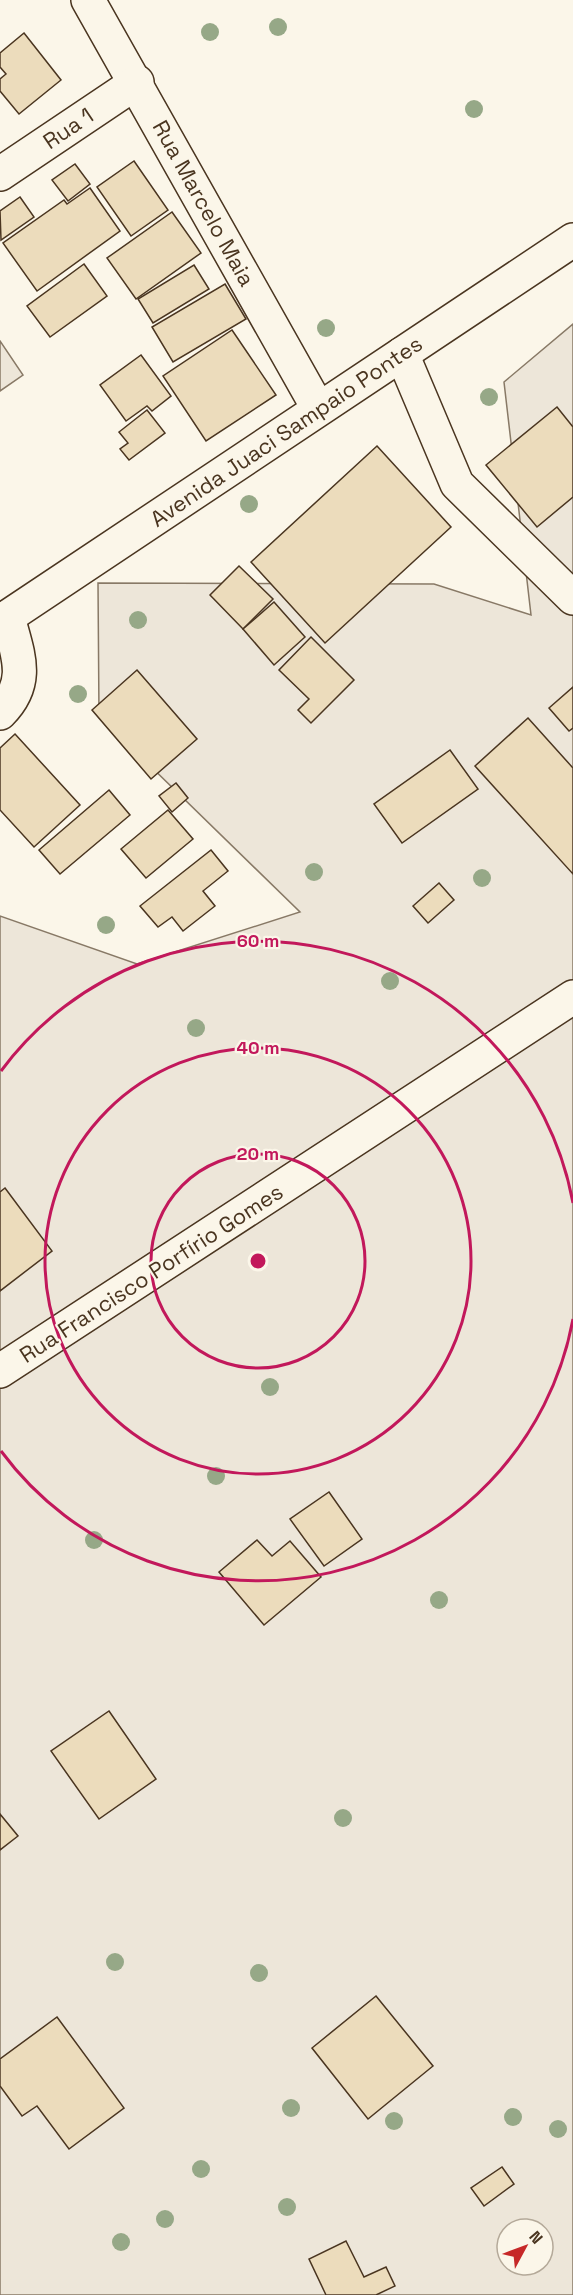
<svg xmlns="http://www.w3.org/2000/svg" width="573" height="2295" font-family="'Space Grotesk',sans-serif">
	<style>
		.green { fill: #ede6d9; stroke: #887966; stroke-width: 1.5; fill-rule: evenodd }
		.building { fill: #ecdcbc; stroke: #4a3520; stroke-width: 1.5 }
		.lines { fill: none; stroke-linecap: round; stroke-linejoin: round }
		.minor-casing { stroke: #4a3520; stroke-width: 36 }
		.major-casing { stroke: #4a3520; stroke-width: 36 }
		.minor { stroke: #fbf6e9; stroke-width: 33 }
		.major { stroke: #fbf6e9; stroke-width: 33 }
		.tree { fill: #96a887 }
		.ring { fill: none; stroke: #c2185b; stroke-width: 3 }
		.labels { text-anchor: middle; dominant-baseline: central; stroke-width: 4.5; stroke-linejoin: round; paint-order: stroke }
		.street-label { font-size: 22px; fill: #4a3520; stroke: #fbf6e9 }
		.centre { fill: #c2185b; stroke: #fbf6e9; stroke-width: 3 }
		.ring-label { font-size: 18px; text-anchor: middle; font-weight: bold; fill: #c2185b; stroke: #fbf6e9; stroke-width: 4.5; stroke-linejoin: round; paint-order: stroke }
	</style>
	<rect width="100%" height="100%" fill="#fbf6e9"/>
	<g class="green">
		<path d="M573 324V2295H0V916L137 964 300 912 99 716 98 583 434 584 531 615 504 382ZM507 2229H543V2265H507Z"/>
		<polygon points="0,341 23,375 0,391"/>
	</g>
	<g class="building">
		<polygon points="24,33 61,80 19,114 0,91 0,79 6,74 0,67 0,53"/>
		<polygon points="134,161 168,210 131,236 97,187"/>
		<polygon points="75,164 90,184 68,201 52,180"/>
		<polygon points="90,188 120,231 37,291 3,243 64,200 67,204"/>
		<polygon points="20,197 34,217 1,240 0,211"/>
		<polygon points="172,212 201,253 136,299 107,258"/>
		<polygon points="84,264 107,296 50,337 27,306"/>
		<polygon points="194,265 209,289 153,323 138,299"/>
		<polygon points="225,284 246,319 173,362 152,327"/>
		<polygon points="232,330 276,395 206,441 163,376"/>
		<polygon points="141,355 171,396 152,411 147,406 126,421 100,385"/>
		<polygon points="557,407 573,427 573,497 537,527 486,465"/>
		<polygon points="147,410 165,433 129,460 120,449 128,443 119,432"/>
		<polygon points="377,446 451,527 325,643 251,562"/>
		<polygon points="239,566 273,599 243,629 210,595"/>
		<polygon points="274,602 305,637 274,665 243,629"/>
		<polygon points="311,637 354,680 311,723 298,710 309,699 279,670"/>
		<polygon points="137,670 197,739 151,779 92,710"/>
		<polygon points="573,687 573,728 569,731 549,708"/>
		<polygon points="528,718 573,768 573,874 475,766"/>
		<polygon points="15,734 80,805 34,847 0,810 0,748"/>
		<polygon points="450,750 478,789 402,843 374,804"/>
		<polygon points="176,783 188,798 172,812 159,796"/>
		<polygon points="109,790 130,815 60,874 39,850"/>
		<polygon points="168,810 193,839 146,878 121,849"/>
		<polygon points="211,850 228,871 203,891 215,906 183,931 172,917 158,927 140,906"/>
		<polygon points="439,883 454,900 428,923 413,906"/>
		<polygon points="5,1188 52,1251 0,1291 0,1192"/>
		<polygon points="329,1492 362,1539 324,1566 290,1519"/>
		<polygon points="257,1540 272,1556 290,1541 321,1577 264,1625 219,1572"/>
		<polygon points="109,1711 156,1779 99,1819 51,1751"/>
		<polygon points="0,1814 18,1836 0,1850"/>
		<polygon points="376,1996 433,2066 368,2119 312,2048"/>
		<polygon points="57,2017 124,2108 69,2149 37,2106 22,2116 0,2086 0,2059"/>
		<polygon points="502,2167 514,2184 484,2206 471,2188"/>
		<polygon points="346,2241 364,2277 386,2267 395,2286 376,2295 326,2295 309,2259"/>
	</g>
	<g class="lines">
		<defs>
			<g id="minor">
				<polyline points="88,0 318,408"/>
				<polyline points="0,174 137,82"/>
				<polyline points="402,354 457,484 573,598"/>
				<path d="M0 713C31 682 18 655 8 617"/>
				<polyline points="0,1371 573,997"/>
			</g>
			<polyline id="major" points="0,622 573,240"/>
		</defs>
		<use href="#minor" class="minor-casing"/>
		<use href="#major" class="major-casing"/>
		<use href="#minor" class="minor"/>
		<use href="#major" class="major"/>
	</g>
	<g class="tree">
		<circle cx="278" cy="27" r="9"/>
		<circle cx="210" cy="32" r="9"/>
		<circle cx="474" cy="109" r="9"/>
		<circle cx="326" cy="328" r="9"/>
		<circle cx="489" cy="397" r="9"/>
		<circle cx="249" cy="504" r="9"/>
		<circle cx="138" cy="620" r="9"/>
		<circle cx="78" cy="694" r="9"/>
		<circle cx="314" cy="872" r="9"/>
		<circle cx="482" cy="878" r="9"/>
		<circle cx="106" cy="925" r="9"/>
		<circle cx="390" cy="981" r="9"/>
		<circle cx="196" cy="1028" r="9"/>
		<circle cx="270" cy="1387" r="9"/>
		<circle cx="216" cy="1476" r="9"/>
		<circle cx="94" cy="1540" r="9"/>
		<circle cx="439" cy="1600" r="9"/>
		<circle cx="343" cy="1818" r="9"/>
		<circle cx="115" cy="1962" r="9"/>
		<circle cx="259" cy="1973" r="9"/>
		<circle cx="291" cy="2108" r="9"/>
		<circle cx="513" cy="2117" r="9"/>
		<circle cx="394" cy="2121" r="9"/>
		<circle cx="558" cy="2129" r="9"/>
		<circle cx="201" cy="2169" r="9"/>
		<circle cx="287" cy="2207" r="9"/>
		<circle cx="165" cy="2219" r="9"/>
		<circle cx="121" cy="2242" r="9"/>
	</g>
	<g class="ring">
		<circle cx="258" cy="1261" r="107"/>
		<circle cx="258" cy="1261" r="213"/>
		<path d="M573 1319A320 320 0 0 1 1 1451M1 1071A320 320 0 0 1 573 1203"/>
	</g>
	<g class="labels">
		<g class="street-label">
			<text transform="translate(68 128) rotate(-34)">Rua 1</text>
			<text transform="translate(204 203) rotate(61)">Rua Marcelo Maia</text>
			<text transform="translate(286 431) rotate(-34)">Avenida Juaci Sampaio Pontes</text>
			<text transform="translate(151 1273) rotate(-33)">Rua Francisco Porfírio Gomes</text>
		</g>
	</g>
	<circle cx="258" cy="1261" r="9" class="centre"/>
	<g class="ring-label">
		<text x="258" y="947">60 m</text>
		<text x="258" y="1054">40 m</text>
		<text x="258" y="1160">20 m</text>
	</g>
	<g transform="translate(525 2247) rotate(49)"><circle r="28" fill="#fbf6e9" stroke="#b4a999" stroke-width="1.5"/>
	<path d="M0-4.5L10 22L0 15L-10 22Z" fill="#c62828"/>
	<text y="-9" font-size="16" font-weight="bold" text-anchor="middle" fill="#4a3520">N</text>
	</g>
</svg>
